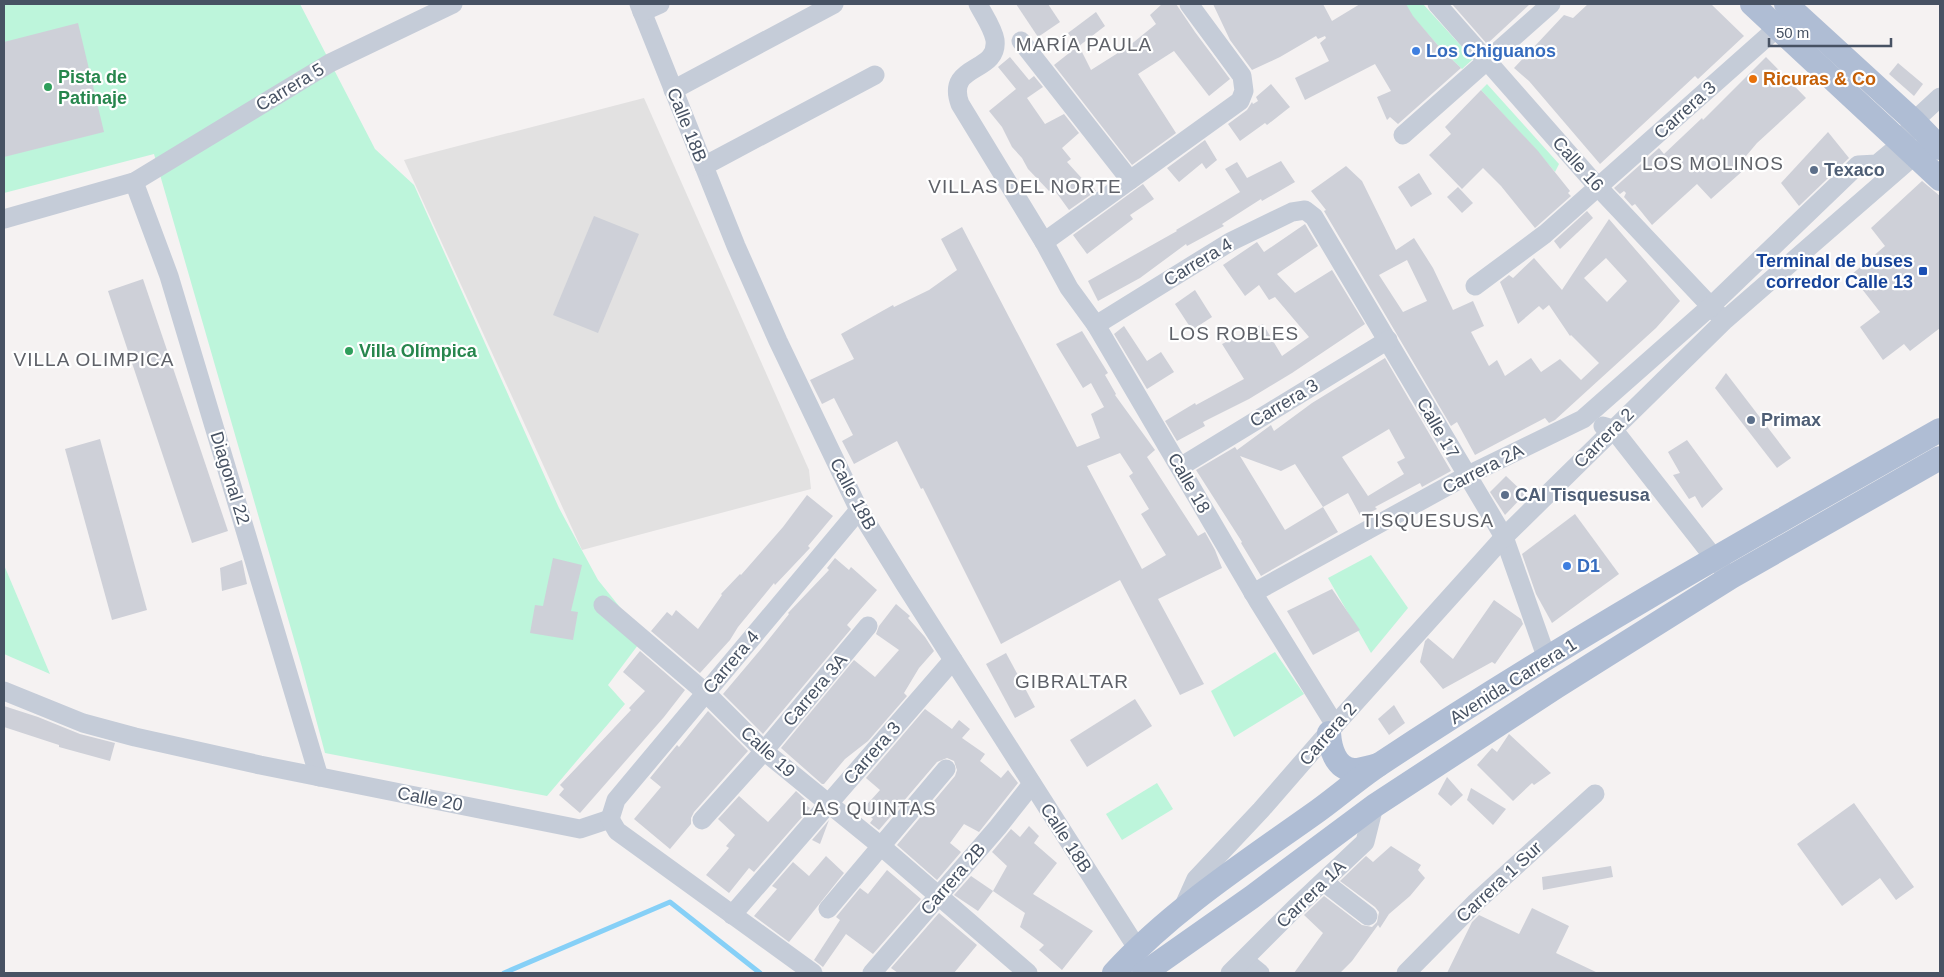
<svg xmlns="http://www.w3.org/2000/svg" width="1944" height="977" font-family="Arial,sans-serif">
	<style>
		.education { fill: #e2e1e1 }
		.green { fill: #bdf5db }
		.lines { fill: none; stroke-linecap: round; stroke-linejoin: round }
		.stream { stroke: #86d0f7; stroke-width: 5 }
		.building { fill: #ced0d8; fill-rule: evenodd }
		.minor { stroke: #c5ccd8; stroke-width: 19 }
		.major { stroke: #afbdd4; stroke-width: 24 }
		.shop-dot { fill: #3f7fe0; stroke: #fff; stroke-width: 2 }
		.food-dot { fill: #e8710a; stroke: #fff; stroke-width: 2 }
		.leisure-dot { fill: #2e9e5b; stroke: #fff; stroke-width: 2 }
		.service-dot { fill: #5c6f8a; stroke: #fff; stroke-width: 2 }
		.transit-dot { fill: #1a4fb4; stroke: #fff; stroke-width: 2 }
		.labels { text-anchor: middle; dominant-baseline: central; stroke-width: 4.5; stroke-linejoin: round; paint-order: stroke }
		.shop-label { font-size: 18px; font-weight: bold; fill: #366cbe; stroke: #fff; text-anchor: start }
		.leisure-label { font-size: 18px; font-weight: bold; fill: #27864d; stroke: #fff; text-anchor: start }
		.food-label { font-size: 18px; font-weight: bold; fill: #c56008; stroke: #fff; text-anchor: start }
		.street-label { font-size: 18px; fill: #475263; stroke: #fff }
		.service-label { font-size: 18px; font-weight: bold; fill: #4e5e75; stroke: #fff; text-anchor: start }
		.transit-label { font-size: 18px; font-weight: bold; fill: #164399; stroke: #fff; text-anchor: end }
		.neighbourhood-label { font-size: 19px; letter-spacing: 1px; fill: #5e6168; stroke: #fff }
	</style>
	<rect width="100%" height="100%" fill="#f5f2f2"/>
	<polygon class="education" points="644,98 809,470 811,489 582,550 404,160"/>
	<g class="green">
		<polygon points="4,4 300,4 375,149 414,185 559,508 598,580 644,637 608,685 625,704 547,796 325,753 302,667 154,154 4,193"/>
		<polygon points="1402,4 1423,4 1473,59 1462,69 1441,49"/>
		<polygon points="1487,84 1559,164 1555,172 1537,151 1481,90"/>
		<polygon points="1371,555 1408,608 1371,653 1328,578"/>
		<polygon points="4,565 50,674 4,654"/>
		<polygon points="1275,652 1304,694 1234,737 1211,691"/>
		<polygon points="1157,783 1173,809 1122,840 1106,814"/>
	</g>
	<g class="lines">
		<polyline class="stream" points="504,973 670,902 760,973"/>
	</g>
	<g class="building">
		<polygon points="1016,4 1048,4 1060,22 1038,37"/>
		<polygon points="1162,4 1176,4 1195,32 1230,79 1209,96 1174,51 1138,74 1176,133 1132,165 1054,65 1078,46 1068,33 1096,12 1105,26 1079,46 1091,70 1129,46 1156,24 1150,15"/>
		<polygon points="1213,4 1323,4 1332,21 1360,4 1406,4 1413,16 1441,49 1461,68 1398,124 1390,117 1387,120 1377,97 1391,91 1375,64 1305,100 1295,78 1329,61 1320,43 1326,38 1325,36 1318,39 1316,36 1280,57 1252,70 1230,40"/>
		<polygon points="1452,4 1530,4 1487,44"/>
		<polygon points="1588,4 1711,4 1744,36 1698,79 1695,76 1600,164 1529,81 1514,68 1564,15 1573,18"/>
		<polygon points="78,23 104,132 4,157 4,42"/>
		<polygon points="1010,57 1029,80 1034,76 1043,87 1027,98 1045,124 1064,114 1079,133 1062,148 1071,159 1067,162 1087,184 1090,182 1096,191 1069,210 1053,188 1049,191 1028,169 1022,158 1012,147 1002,127 989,111 1016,89 998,67"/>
		<polygon points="1766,57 1806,98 1757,143 1741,162 1746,168 1711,199 1697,184 1652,225 1635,204 1632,206 1624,197 1626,193 1624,191 1620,194 1614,188 1659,148 1664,154 1702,118 1703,120"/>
		<polygon points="1898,63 1923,84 1914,96 1889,74"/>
		<polygon points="1271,84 1290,107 1267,125 1265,123 1240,141 1228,124 1247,110 1252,102 1253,104 1258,101 1256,97"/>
		<polygon points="1481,90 1538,151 1570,191 1568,193 1571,196 1535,228 1501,186 1483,168 1462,189 1429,155 1451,134 1445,127"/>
		<polygon points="1828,132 1849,158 1799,206 1781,183"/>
		<polygon points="1205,140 1217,160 1206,169 1202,163 1179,182 1167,168"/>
		<polygon points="1281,161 1295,182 1262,201 1261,199 1222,224 1224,226 1187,246 1186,244 1140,278 1098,301 1088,281 1177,231 1176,230 1240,192 1225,169 1237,162 1247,178"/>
		<path d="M1346 166 1362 181 1396 250 1414 238 1433 268 1453 310 1473 301 1484 326 1471 332 1489 366 1497 360 1505 376 1531 358 1541 372 1560 359 1581 380 1599 363 1571 335 1570 336 1549 305 1543 310 1539 306 1518 324 1500 282 1509 275 1513 278 1534 258 1562 290 1609 219 1680 301 1656 328 1555 420 1549 423 1545 418 1475 455 1457 422 1451 426 1324 211 1326 210 1311 191ZM1606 258 1627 281 1607 302 1584 278ZM1407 260 1427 301 1403 312 1379 275Z"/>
		<polygon points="1419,173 1432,194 1411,207 1398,187"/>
		<polygon points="1922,181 1940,196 1940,328 1910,351 1904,344 1883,360 1860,327 1880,312 1851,275 1885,246 1871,228"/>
		<polygon points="1143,184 1154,199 1130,215 1133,219 1087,254 1073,235"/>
		<polygon points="1458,187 1473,203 1462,213 1447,197"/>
		<polygon points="1587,211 1593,218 1560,249 1554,241"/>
		<polygon points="594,216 639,234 598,333 553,315"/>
		<polygon points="1305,224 1318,246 1277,274 1295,293 1332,270 1365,324 1292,373 1249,399 1203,422 1205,426 1177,441 1165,421 1195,403 1196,405 1244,379 1222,344 1263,324 1282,356 1309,337 1275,297 1269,300 1259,285 1245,296 1223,265 1257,242 1264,252"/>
		<path d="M962 227 1077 447 1100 438 1091 414 1104 407 1091 383 1083 388 1056 344 1082 331 1108 373 1105 375 1116 394 1115 395 1155 450 1147 457 1198 536 1205 532 1215 550 1222 568 1158 599 1204 684 1180 695 1120 580 1001 644 923 488 921 489 897 441 854 464 842 441 853 435 834 398 822 404 810 380 854 359 841 334 893 305 894 307 929 290 957 270 941 239ZM1120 453 1133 473 1129 476 1149 509 1141 514 1166 555 1142 569 1087 466Z"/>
		<polygon points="143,279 228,531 192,543 108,291"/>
		<polygon points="1195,290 1212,317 1192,330 1175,304"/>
		<polygon points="1124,326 1147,361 1161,352 1174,372 1147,389 1114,334"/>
		<path d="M1385 358 1451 471 1422 487 1420 483 1375 507 1377 509 1361 517 1348 493 1323 507 1338 532 1261 576 1241 543 1242 542 1196 470 1235 447 1237 450 1271 425 1274 431 1312 403ZM1389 429 1405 458 1397 462 1404 474 1368 496 1342 457ZM1240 456 1281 471 1295 464 1323 507 1285 530Z"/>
		<polygon points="1726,373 1791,458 1777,468 1715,388"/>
		<polygon points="100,439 147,610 112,620 65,449"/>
		<polygon points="1687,440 1723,489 1702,508 1695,496 1689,499 1673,475 1680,473 1668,452"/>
		<polygon points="1506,476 1525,494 1505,515 1490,492"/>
		<polygon points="807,495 833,516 808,546 810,548 775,585 774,583 738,627 730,640 700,673 651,631 667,612 672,616 676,610 698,629 722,595 721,594 740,574 741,575 783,527"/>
		<polygon points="1575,514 1619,574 1552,623 1536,594 1522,554"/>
		<polygon points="553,558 582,565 571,611 578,612 573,640 530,633 535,605 543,606"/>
		<polygon points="835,558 849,570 851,567 877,590 847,625 851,629 763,734 723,694 761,649 789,614 788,613 829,570 827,568"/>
		<polygon points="242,560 247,584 222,591 220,568"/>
		<polygon points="1332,589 1360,630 1313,655 1287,611"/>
		<polygon points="1494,600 1521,619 1523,624 1495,664 1492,662 1443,689 1420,662 1425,641 1428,638 1453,659"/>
		<polygon points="896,604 910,616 908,618 925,637 934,651 919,668 904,693 907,696 868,741 845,759 824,784 822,784 781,748 854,660 875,677 899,650 876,634 879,626"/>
		<polygon points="640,651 685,690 664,717 580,813 559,795 564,789 560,785 631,710 629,708 645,691 623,672"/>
		<polygon points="1006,653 1035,707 1015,718 986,664"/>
		<polygon points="1135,699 1152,726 1087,767 1070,740"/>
		<polygon points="1394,705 1405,723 1389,735 1378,719"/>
		<polygon points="4,706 38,717 80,734 115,743 110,761 59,747 59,745 4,727"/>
		<polygon points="925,709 952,729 959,720 970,729 962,738 985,754 980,761 1001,778 1008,770 1018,783 979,832 964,824 950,843 961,852 937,880 897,845 955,776 957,770 954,761 947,758 937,762 879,830 870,823 873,819 863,809 880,790 866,778"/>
		<polygon points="708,711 748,751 694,812 691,818 691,824 670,849 634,819 661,787 650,778 677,745 679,747"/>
		<polygon points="1509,734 1551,773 1534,785 1532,783 1513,801 1477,765 1492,748 1497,752"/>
		<polygon points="1447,777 1463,795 1451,806 1438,794"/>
		<polygon points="1471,788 1506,809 1493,825 1467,800"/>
		<polygon points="796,791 807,801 804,804 810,808 754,872 749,868 729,893 706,875 729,848 726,846 735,835 718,819 739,796 768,822"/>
		<polygon points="1854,803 1914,887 1896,900 1880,878 1842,906 1797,844"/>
		<polygon points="829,820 820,844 812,840"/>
		<polygon points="1029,826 1039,836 1034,843 1057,863 1033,894 1093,931 1062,970 1039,950 1044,945 1020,927 1025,913 993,891 1007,866 992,852 1011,829 1020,837"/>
		<polygon points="1391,846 1421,865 1418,870 1425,878 1410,896 1389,914 1380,928 1378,925 1352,961 1340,973 1294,973 1323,933 1304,915 1324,896 1362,925 1372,927 1377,922 1379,912 1375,907 1340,881 1366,856 1373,862"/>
		<polygon points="826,856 844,873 789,942 754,916 777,889 772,886 793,862 809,876"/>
		<polygon points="1611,866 1613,877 1543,890 1542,877"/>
		<polygon points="887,870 921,899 873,954 846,934 823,967 814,960 840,920 836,917 860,888 868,894"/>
		<polygon points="971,876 993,891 978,911 954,895"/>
		<polygon points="1532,908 1569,926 1556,953 1598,973 1447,973 1472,922 1479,915 1519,934"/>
		<polygon points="939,913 977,945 954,973 898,973 891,968"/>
	</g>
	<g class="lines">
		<g class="minor">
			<polyline points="639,4 736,246 778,341 859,510 904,583 1137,948"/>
			<path d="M978 4C983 14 993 28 995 40 999 74 945 63 960 104L1044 242 1069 288 1096 325 1258 601 1335 725"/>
			<polyline points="1437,4 1598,187 1718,314"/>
			<polyline points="642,12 660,4"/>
			<polyline points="1021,41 1130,180"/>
			<polyline points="673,90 834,4"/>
			<polyline points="1403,135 1551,4"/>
			<polyline points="704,166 875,75"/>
			<polyline points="134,182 169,276 319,777"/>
			<polyline points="4,219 134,182 330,63 453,4"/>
			<polyline points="1044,242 1240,101 1244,91 1242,76 1189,4"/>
			<polyline points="1475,286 1545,234 1777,28"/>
			<polyline points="1096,325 1230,242 1292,212 1305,210 1314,217 1504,537 1547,659"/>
			<polyline points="1603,426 1613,429 1722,568"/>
			<polyline points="1180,467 1388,340"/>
			<polyline points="1253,593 1466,476 1583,419 1710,307 1858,165 1877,164 1901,144 1914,121 1940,97"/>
			<polyline points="603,605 706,693 764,751 882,847 1028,973"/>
			<polyline points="4,691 83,723 135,737 260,765 580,829 610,819"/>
			<polyline points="610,819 616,800 859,510"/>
			<polyline points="610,819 617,831 813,973"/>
			<polyline points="702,820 764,751 868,626"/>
			<polyline points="1324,882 1368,916"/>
			<polyline points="828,909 946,769"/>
			<polyline points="1182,910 1196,879 1261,810 1335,725 1504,537 1725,320 1924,147"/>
			<polyline points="732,915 953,660"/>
			<polyline points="1244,960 1260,973"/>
			<polyline points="872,973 998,827 1032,784"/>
			<polyline points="1230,973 1296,907 1365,842 1374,806"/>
			<polyline points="1406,973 1476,902 1595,794"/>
		</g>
		<g class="major">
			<polyline points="1752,4 1940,179"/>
			<polyline points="1786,4 1914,121 1940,148"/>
			<path d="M1329 733C1330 747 1335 769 1354 770 1361 770 1370 767 1378 765"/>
			<path d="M1114 973C1171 911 1243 864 1312 815 1335 799 1356 780 1380 764 1561 644 1751 537 1940 430"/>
			<polyline points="1144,973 1252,897 1374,806 1556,687 1731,577 1940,458"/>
		</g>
	</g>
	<g class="shop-dot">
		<circle cx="1416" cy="51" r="5"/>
		<circle cx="1567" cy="566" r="5"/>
	</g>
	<circle class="food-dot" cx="1753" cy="79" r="5"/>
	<g class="leisure-dot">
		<circle cx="48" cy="87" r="5"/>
		<circle cx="349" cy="351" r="5"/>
	</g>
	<g class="service-dot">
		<circle cx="1814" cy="170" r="5"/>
		<circle cx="1751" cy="420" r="5"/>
		<circle cx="1505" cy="495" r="5"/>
	</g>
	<rect class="transit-dot" x="1918" y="266" width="10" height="10" rx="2.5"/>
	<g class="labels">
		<g class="shop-label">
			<text x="1426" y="51">Los Chiguanos</text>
			<text x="1577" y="566">D1</text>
		</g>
		<g class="leisure-label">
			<text x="58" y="77">Pista de<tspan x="58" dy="21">Patinaje</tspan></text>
			<text x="359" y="351">Villa Olímpica</text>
		</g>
		<g class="food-label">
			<text x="1763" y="79">Ricuras &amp; Co</text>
		</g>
		<g class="street-label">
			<text transform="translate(290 87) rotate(-31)">Carrera 5</text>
			<text transform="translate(1685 110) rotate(-42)">Carrera 3</text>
			<text transform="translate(687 125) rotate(68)">Calle 18B</text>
			<text transform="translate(1578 164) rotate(48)">Calle 16</text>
			<text transform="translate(1198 262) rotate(-31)">Carrera 4</text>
			<text transform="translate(1284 403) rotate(-31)">Carrera 3</text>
			<text transform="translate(1438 428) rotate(60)">Calle 17</text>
			<text transform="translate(1604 438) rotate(-45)">Carrera 2</text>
			<text transform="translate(1483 469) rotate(-27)">Carrera 2A</text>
			<text transform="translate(230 478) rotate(73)">Diagonal 22</text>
			<text transform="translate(1189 483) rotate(60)">Calle 18</text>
			<text transform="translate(853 494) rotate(62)">Calle 18B</text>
			<text transform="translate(731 662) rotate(-50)">Carrera 4</text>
			<text transform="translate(1513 681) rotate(-32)">Avenida Carrera 1</text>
			<text transform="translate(815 690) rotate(-50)">Carrera 3A</text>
			<text transform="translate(1328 734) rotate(-49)">Carrera 2</text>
			<text transform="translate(768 752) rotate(42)">Calle 19</text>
			<text transform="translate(872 753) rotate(-49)">Carrera 3</text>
			<text transform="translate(430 799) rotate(11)">Calle 20</text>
			<text transform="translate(1066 838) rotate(57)">Calle 18B</text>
			<text transform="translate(953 879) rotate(-49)">Carrera 2B</text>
			<text transform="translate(1499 882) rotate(-43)">Carrera 1 Sur</text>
			<text transform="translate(1311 894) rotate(-44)">Carrera 1A</text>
		</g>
		<g class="service-label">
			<text x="1824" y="170">Texaco</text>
			<text x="1761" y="420">Primax</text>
			<text x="1515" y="495">CAI Tisquesusa</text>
		</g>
		<g class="transit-label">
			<text x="1913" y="261">Terminal de buses<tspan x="1913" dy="21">corredor Calle 13</tspan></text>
		</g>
		<g class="neighbourhood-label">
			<text x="1084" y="44">MARÍA PAULA</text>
			<text x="1713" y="163">LOS MOLINOS</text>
			<text x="1025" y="186">VILLAS DEL NORTE</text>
			<text x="1234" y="333">LOS ROBLES</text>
			<text x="94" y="359">VILLA OLIMPICA</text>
			<text x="1428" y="520">TISQUESUSA</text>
			<text x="1072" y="681">GIBRALTAR</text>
			<text x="869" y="808">LAS QUINTAS</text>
		</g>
	</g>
	<rect width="1944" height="977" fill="none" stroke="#475263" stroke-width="10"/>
	<path d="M1769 38v8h122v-8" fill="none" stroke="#475263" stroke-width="2.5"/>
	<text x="1776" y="38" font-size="15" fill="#475263" stroke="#ffffff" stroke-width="4" paint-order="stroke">50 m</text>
</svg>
